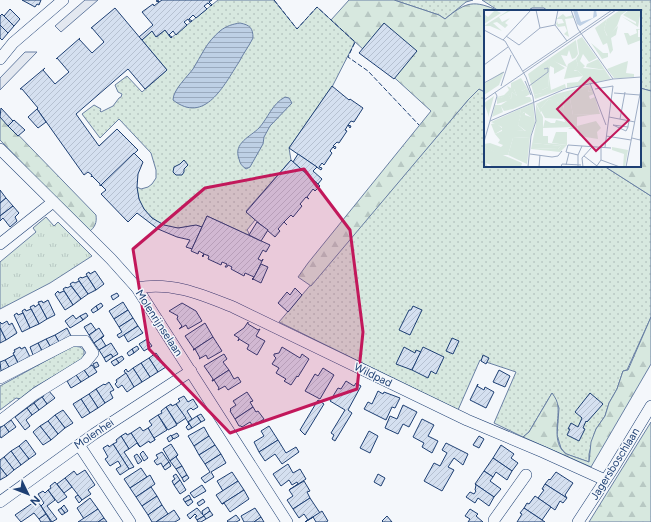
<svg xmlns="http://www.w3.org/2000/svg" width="651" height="522" font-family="Figtree,sans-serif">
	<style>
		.grass { fill: url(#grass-dots); stroke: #687fa3 }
		.forest { fill: url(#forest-firs); stroke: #687fa3 }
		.park { fill: url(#park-tufts); stroke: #687fa3 }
		.parking { fill: #e3e8f0; stroke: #687fa3 }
		.water { fill: url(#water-rules); stroke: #687fa3 }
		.building { fill: url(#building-hatch); stroke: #1d3f73 }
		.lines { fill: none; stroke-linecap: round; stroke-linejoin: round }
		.minor-casing { stroke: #1d3f73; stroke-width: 12 }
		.minor { stroke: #f4f7fb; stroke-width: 11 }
		.fence { stroke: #1d3f73; stroke-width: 1; stroke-dasharray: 5 2; stroke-linecap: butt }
		.marked { fill: #c2185b; fill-opacity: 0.2; stroke: #c2185b; stroke-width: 3; stroke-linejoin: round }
		.labels { text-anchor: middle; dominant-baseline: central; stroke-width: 3; stroke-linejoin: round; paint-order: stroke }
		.street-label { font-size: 11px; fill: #1d3f73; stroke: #f4f7fb }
		.inset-road { fill: none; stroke: #9eadc5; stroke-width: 1 }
		.view { fill: #c2185b; fill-opacity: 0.15; stroke: #c2185b; stroke-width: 2 }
		.inset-edge { fill: none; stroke: #1d3f73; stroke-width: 2 }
	</style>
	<defs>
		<pattern id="grass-dots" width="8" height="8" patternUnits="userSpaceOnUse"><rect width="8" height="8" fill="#d7e8df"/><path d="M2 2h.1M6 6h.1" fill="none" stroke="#b8c8c3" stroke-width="1.8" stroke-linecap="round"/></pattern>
		<pattern id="forest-firs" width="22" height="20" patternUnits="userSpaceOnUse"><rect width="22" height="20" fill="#d7e8df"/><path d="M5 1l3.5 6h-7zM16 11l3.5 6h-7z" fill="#b8c8c3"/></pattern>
		<pattern id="park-tufts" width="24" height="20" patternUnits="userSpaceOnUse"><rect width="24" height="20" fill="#d7e8df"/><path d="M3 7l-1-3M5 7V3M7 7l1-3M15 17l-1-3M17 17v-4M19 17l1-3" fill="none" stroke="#b8c8c3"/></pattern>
		<pattern id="water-rules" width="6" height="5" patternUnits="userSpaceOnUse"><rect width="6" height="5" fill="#bed0e5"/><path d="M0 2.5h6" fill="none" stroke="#9aaabe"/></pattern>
		<pattern id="building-hatch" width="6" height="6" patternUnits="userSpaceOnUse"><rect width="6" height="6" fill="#d5e0f0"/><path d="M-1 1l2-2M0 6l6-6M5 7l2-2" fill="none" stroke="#b6c1d1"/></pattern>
	</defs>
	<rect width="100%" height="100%" fill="#f4f7fb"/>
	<g class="grass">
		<path d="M218 0H274L297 29 317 7 355 42 332 87 289 148 291 160 246 211 255 220 247 230 249 233 248 235 207 216 202 227C195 224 188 227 180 228 163 229 144 215 139 199 138 195 137 191 137 187L141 189 148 187 152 184 156 178V170L151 153 119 119 100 138 82 114 94 105 101 109 100 111 101 112 113 106 119 98 121 97 122 94 118 92 115 85 127 76 142 92 167 70 142 40 152 31 157 37 165 30 171 38Z"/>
		<polygon points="394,0 473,0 466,2 445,19 439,15"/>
		<polygon points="482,0 651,0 651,91 640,88 640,11 548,11 544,8 532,8 527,11 499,11"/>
		<polygon points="479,89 485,92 485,166 604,166 651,196 651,317 627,370 623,371 617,389 609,403 605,416 596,429 589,454 589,462 566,454 561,448 557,435 559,408 552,393 529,432 523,437 494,423 516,372 480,360 458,410 279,322 468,100"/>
		<polygon points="73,346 80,347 84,350 84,356 80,361 33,388 31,391 21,399 16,398 0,410 0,386"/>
	</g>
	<g class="forest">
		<path d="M349 0H394L439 15 445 19C467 1 474 0 499 11H485V92L479 89 468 100 311 286 298 277 308 263 431 111 331 20Z"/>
		<polygon points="640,88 651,91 651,196 604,166 640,166"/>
		<path d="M0 116 96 215C97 223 95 227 89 232L0 140Z"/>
		<path d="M651 317V364L591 467 523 437 529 432 552 393C555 397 558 402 558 407 559 421 552 443 565 453 568 455 584 460 589 462L591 442 596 429 605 416 609 403 617 389 623 371 628 370Z"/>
		<polygon points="651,422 651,522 589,522"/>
	</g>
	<polygon class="park" points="46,217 54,226 58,222 92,256 50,283 0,309 0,262 36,232 33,228"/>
	<g class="parking">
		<polygon points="85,0 98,0 61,32 55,26"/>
		<polygon points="25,52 37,52 0,90 0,78"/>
	</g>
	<g class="water">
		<path d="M240 23C250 25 253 28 253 38 249 46 243 54 239 62 224 85 205 125 173 100 173 90 187 77 193 69 197 63 200 56 204 50 208 43 214 36 220 31 226 26 233 24 240 23Z"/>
		<path d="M285 97 289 98 292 103 270 126 264 137 263 144 250 167 246 169C242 166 240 164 239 159 233 143 250 137 259 128 268 118 272 104 285 97Z"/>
	</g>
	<g class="building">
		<polygon points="22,0 41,0 39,5 37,4 35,7"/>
		<polygon points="158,0 159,2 162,0 212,0 209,2 212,5 211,6 208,3 204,6 207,9 196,18 193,15 189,19 192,21 190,22 188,19 184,22 187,25 176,35 173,31 169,35 172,37 171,38 165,30 156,37 152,31 142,40 139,37 153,25 142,12 153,4 154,6 159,2 156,1"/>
		<polygon points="115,8 167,70 145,89 128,69 76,114 99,146 117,129 138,150 100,186 100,184 92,176 91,177 92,175 88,172 84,175 37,109 38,108 22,89 20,89 45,68 43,70 55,84 69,72 57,58 56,59 80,38 79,39 92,53 104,42 92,28 91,28"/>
		<polygon points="10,9 20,19 14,26 4,16"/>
		<polygon points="2,14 14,26 8,33 0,25 0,16"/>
		<polygon points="384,23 417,51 394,79 359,53"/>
		<polygon points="0,25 8,33 2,40 0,38"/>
		<polygon points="332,86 349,100 350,99 363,108 354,122 351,121 348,125 351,126 350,128 348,125 345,130 347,131 339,143 337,142 333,146 336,147 335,149 333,147 330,151 332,153 324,165 322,163 319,167 322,168 321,170 289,148"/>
		<polygon points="1,108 13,121 8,126 0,117"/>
		<polygon points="37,109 46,122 38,128 28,117"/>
		<polygon points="14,120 25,130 18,136 8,126"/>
		<polygon points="134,153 143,162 138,174 137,187 139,199 144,209 152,218 164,225 178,228 196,225 202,227 192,249 186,247 190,240 177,237 158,229 137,213 128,222 101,194 106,190 101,185"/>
		<polygon points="298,154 317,167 313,171 322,179 318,184 293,162"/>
		<polygon points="184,160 188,165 184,169 184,172 182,175 176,175 173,172 174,167 180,164"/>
		<polygon points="291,160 320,186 315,191 313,189 307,197 309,199 306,197 300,204 302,206 293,217 291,215 284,222 287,225 284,222 278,229 280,231 275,237 246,212"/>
		<polygon points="0,190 6,198 0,203"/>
		<polygon points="6,198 13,206 0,216 0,203"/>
		<polygon points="13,206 19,213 15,217 17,221 10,227 3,218 0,221 0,216"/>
		<polygon points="207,216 270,245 266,252 263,250 258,259 262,261 263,259 253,280 252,279 254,277 245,273 244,276 231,269 232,267 228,265 227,267 225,267 227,264 222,262 221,265 208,259 209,256 204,254 203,257 202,256 204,254 199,251 198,254 191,251"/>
		<polygon points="257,222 268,230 261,241 249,235"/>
		<polygon points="261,264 268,267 261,283 253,279"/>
		<polygon points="95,271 104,284 96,290 86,274 89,272 90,274"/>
		<polygon points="87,276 96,290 88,294 78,279 81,277 82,278"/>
		<polygon points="79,281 88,294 81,299 70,284 73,282 75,283"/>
		<polygon points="71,286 81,299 73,305 63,289 66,287 67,288"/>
		<polygon points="295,288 302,295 288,312 278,303 287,292 290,295"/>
		<polygon points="58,291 59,293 64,291 73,305 65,310 56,296 55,294"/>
		<polygon points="117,293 119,296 113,300 111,296"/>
		<polygon points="48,300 55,315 47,319 38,302 42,301 43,303"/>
		<polygon points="123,302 128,310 114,319 109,311"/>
		<polygon points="101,303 103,306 98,310 96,306"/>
		<polygon points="182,303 196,311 202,321 188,329 186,325 179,329 182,326 177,319 178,316 169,311"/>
		<polygon points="39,304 47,319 39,324 30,307 34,305 35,307"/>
		<polygon points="96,306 98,310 93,313 91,310"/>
		<polygon points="413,306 422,310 410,335 399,330 409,310 411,310"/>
		<polygon points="25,309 26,311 31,309 39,324 30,328 22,311"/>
		<polygon points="128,310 133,318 119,327 114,319"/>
		<polygon points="17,313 18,315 23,313 30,328 22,332 14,315"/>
		<polygon points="86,313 88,316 83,320 80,316"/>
		<polygon points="73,315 76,319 80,316 83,320 70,328 65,321"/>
		<polygon points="133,318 138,326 119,338 117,335 122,332 119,327"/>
		<polygon points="7,321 9,325 12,323 17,333 6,340 0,328 0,322 2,324"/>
		<polygon points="248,322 248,324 258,330 260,329 256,336 265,341 257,355 247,349 249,345 239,339 238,341 239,338 234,335 244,328"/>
		<polygon points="91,323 96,330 89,335 84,327"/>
		<polygon points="205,323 213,337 193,350 194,349 185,336"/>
		<polygon points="138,326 143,333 128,342 124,335"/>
		<polygon points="0,328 6,340 0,343"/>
		<polygon points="67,328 71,336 59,342 55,335"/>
		<polygon points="99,328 104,336 94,343 89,335"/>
		<polygon points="55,335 59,342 50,346 46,339"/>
		<polygon points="104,336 101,338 106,346 99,350 94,343"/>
		<polygon points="213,337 222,351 208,359 206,355 199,359 200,358 195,349 193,350"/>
		<polygon points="452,338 459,341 453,354 446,351"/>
		<polygon points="46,339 50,346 42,351 38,343"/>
		<polygon points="147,339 152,346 144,351 139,344"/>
		<polygon points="38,343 42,351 33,355 30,347"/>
		<polygon points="111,343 118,354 113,357 111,354 104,358 99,350"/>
		<polygon points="137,346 139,349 134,353 132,349"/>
		<polygon points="20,347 21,349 25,347 30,357 18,363 13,353 15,352 14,350"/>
		<polygon points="282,347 300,358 302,354 309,359 298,377 297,376 291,385 284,381 286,379 276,373 279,368 272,364 276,358 274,356 274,354 279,353"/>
		<polygon points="404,347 415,353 416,350 421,352 412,370 396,364"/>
		<polygon points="423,347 444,357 436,374 431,371 428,378 412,370"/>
		<polygon points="132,349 134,353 129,356 127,353"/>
		<polygon points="156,353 166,367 158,372 149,358"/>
		<polygon points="111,354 113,357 106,362 104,358"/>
		<polygon points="224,354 227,359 223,362 229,370 212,381 213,379 204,366"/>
		<polygon points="14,355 18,363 9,367 5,360"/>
		<polygon points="483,355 489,358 486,364 481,361"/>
		<polygon points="122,356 124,359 119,363 116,359"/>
		<polygon points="149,358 158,372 150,377 141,363"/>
		<polygon points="116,359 119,363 114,366 111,362"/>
		<polygon points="5,360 9,367 1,371 0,362"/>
		<polygon points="97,362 99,366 95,368 93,364"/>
		<polygon points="141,363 150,377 142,382 133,368"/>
		<polygon points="92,365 97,372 89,377 84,370"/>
		<polygon points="133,368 142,382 134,387 124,371 126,369 128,372"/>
		<polygon points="323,368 334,375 320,399 305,391 315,374 318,376"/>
		<polygon points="84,370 89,377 81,382 76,375"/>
		<polygon points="229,370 234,379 238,377 241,382 228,390 225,386 218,390 219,388 214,380 212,381"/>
		<polygon points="499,370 510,376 505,387 493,382"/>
		<polygon points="126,373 134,387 127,392 122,385 118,388 115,384 117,382 116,380"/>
		<polygon points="76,375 81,382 71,388 67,381"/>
		<polygon points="346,381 354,386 356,383 361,386 348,410 352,413 335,441 332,439 334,435 331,433 345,410 330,401 338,388 341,389"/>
		<polygon points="109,382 114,390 110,392 113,398 105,403 96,389 104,384 105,385"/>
		<polygon points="478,384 477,386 484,390 485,387 494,392 486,408 470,400"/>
		<polygon points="96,389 105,403 98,408 89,394"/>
		<polygon points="48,390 55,398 47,404 42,397 44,396 43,394"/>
		<polygon points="378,391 383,394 384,392 400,398 395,408 392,407 386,420 364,409 368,402 372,404"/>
		<polygon points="247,392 253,401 250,402 253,407 235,419 230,411 231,410 230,409 236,405 233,401"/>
		<polygon points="590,393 603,404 587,422 586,421 583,428 585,429 579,441 567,435 570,429 568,429 571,423 578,427 582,418 575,412"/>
		<polygon points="89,394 98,408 90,413 81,399"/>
		<polygon points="184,396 188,402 193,399 198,407 193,410 191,408 187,411 192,419 188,422 176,404 180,401 178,399"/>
		<polygon points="42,397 47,404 39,410 34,403"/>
		<polygon points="81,399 90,413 82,418 73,404"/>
		<polygon points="318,400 324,404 305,435 300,430"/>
		<polygon points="34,403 39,410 32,415 27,408"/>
		<polygon points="171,404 172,406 176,404 186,418 177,424 166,407"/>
		<polygon points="403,405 417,412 409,427 403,424 398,434 385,428 390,416 397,419"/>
		<polygon points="166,407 177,425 168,430 158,415 162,413 161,411"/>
		<polygon points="253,407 256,412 258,411 264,419 253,426 250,422 242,427 241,426 239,426 235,419"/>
		<polygon points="27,408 32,415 26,420 30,426 25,430 15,417"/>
		<polygon points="63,410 73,423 65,428 55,415"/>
		<polygon points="201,414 205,420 201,422 197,416"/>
		<polygon points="55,415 65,428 58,434 48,421"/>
		<polygon points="158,415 167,430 154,438 155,440 148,428 152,425 149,421"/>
		<polygon points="197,416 201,422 192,428 188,422"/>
		<polygon points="422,419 434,425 428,436 438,441 432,453 422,447 424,443 413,437"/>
		<polygon points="11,420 16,427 9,432 4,425"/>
		<polygon points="48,421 58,434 51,440 40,426"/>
		<polygon points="188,422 192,428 188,430 186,427 189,424"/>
		<polygon points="4,425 9,432 1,438 0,436 0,428"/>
		<polygon points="40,426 51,440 43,445 33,432"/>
		<polygon points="269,426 278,440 259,452 254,442 264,436 261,431"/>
		<polygon points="140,427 143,431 148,428 155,440 150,443 149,441 140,447 131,433"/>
		<polygon points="204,427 209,436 194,446 188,436"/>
		<polygon points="369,431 378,436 370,453 360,448"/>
		<polygon points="126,433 127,435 131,433 140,447 137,443 129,449 121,436"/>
		<polygon points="177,433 179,436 174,439 171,436"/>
		<polygon points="171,435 173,439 169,442 167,438"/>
		<polygon points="121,436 129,449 124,452 134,467 129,469 113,444 117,442 116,440"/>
		<polygon points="209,436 215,445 199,455 194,446"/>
		<polygon points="479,436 484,439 479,448 473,445"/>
		<polygon points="26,440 36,454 29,459 19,446"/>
		<polygon points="278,440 286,453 296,447 299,452 282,464 275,454 265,461 259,452"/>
		<polygon points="446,443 468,454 463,465 454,458 448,467 454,470 442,491 424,481 434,463 440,466 447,453 442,450"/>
		<polygon points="113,444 129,469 120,475 116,469 121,466 118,461 110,466 105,459 108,457 103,448 108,445 109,447"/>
		<polygon points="171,444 178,455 170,461 163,449"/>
		<polygon points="215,445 221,454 205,464 199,455"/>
		<polygon points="501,445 514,454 511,458 518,463 512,471 493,458"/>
		<polygon points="19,446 29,459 21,465 11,451"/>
		<polygon points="11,451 21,465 14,470 4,457"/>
		<polygon points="143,451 148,458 144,461 140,454"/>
		<polygon points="162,452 169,462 163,467 161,463 157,465 154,461 158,458 156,455"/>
		<polygon points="137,454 142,461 138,464 134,456"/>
		<polygon points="221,454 226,463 211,472 214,477 205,483 201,478 210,472 205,464"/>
		<polygon points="178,455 176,457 182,466 176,469 170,461"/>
		<polygon points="4,457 14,470 7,476 0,467 0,460"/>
		<polygon points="493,458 512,471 507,480 496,472 493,477 484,471"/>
		<polygon points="169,462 171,466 165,470 163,467"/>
		<polygon points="288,464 293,473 300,469 306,479 289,490 298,484 297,482 292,485 289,480 281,486 273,474"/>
		<polygon points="182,466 187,475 182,478 176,469"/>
		<polygon points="0,467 7,476 0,480"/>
		<polygon points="141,468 147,477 130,488 124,479"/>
		<polygon points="85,470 95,485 88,490 91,494 82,500 65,478 74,471 77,475"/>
		<polygon points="484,471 493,477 490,481 501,489 494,497 475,484"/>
		<polygon points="232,472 238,481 223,491 217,481"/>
		<polygon points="556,472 573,483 565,495 567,498 545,484 549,479 550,480"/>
		<polygon points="176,474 180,480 174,485 172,481 175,479 173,476"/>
		<polygon points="378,474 385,478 381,486 374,482"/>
		<polygon points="150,475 155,484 136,497 130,488"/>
		<polygon points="187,475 189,478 184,482 182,478"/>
		<polygon points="65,478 72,487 64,493 57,484"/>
		<polygon points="180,480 186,490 180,494 174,485"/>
		<polygon points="238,481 244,490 222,504 216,495"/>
		<polygon points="304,481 310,491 307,492 310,498 293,509 287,500 293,496 289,490"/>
		<polygon points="55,482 67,497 58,503 48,490 51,488 50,486"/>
		<polygon points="475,484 494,497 489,506 478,498 475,503 466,497 470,492 474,494 476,491 475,490 476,485"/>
		<polygon points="545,484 567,498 563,503 560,501 555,510 538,498 544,490 542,489"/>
		<polygon points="202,485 206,491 194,498 190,493"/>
		<polygon points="151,487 157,496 142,506 136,497"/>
		<polygon points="48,490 55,500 47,506 57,519 52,522 41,506 44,503 38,494 43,491 45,493"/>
		<polygon points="244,490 249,499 230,512 224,503 222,504"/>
		<polygon points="78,495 82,500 79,503 75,497"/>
		<polygon points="189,495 191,499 185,502 183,499"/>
		<polygon points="157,496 162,505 148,515 142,506"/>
		<polygon points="535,496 551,507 542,520 524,508 527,503 529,504"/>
		<polygon points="90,498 98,509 84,519 77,508"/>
		<polygon points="310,498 320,513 305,522 308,520 304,514 299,518 293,509"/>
		<polygon points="191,499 193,502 188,506 185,502"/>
		<polygon points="203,499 205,502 199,506 197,503"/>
		<polygon points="37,500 46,514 39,519 34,513 21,522 15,515"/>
		<polygon points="64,505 68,511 65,513 61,508"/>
		<polygon points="162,505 168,514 156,522 152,522 148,515"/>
		<polygon points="208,507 210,511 203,516 202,511"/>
		<polygon points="61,508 65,513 62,515 58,510"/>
		<polygon points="197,508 204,516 197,520 195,517 197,516 195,514 190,519 187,515"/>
		<polygon points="255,508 261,517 254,522 244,522 241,516"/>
		<polygon points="524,508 545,522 517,522 522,514 520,513"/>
		<polygon points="98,509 104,518 98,522 78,522"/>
		<polygon points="470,509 478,514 476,516 483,522 468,522 470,519 465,516"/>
		<polygon points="174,510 180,519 175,522 156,522"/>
		<polygon points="210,511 213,515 206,519 203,516"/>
		<polygon points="322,511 328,521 326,522 316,522 313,517 305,522"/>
		<polygon points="46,514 51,522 41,522 39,519"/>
		<polygon points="236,515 240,520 236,522 228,522 227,521"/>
		<polygon points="204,516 206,519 201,522 198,522 197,520"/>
		<polygon points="387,516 392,522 383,522 382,521"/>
		<polygon points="261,517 264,522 254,522"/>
		<polygon points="104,518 107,522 98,522"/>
	</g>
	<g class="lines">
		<defs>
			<g id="minor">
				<polyline points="0,59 13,43 63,0"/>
				<polyline points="0,149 111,259 137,288 287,522"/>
				<polyline points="0,244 53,202"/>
				<path d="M137 288C171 281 203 295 233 307L467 420 543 452 605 480"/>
				<polyline points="0,378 72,341 85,341 93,353 85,363 35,394 0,421"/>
				<polyline points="79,445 130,522"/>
				<polyline points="0,502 94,434 191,371"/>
				<polyline points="494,522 494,520 526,475"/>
				<polyline points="578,522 614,467 651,406"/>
			</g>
		</defs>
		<use href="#minor" class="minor-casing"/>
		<use href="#minor" class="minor"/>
		<polyline class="fence" points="274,0 297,29 317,7 355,42 348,57 368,71 419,125"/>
	</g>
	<path class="marked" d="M304 169 350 230 363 332 357 389 230 433 149 349 133 249 205 188Z"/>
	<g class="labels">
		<g class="street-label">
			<text transform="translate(159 323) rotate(57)">Molenrijnselaan</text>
			<text transform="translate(373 375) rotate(26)">Wildpad</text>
			<text transform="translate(94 434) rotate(-34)">Molenhei</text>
			<text transform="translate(615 464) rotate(-58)">Jagersboschlaan</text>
		</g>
	</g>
	<g transform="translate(484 10)">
		<rect width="157" height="157" fill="#f4f7fb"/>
		<path d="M136 0H144L137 5 133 16 124 27 120 19 123 9ZM145 0H157L154 17 137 6 152 14V12L139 5ZM152 19H157L154 20V27H157V30L144 35 140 23H144L146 26 153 23ZM66 48 81 58 70 64V58L66 56 64 77 58 80V83L50 85 44 64ZM92 49 94 55 90 61H94L99 66 80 69 84 54ZM114 49 121 60 102 57 103 54ZM138 53V68H130L123 59ZM106 76 104 82 109 81 110 84 105 86 106 89 111 87 116 104 89 105 85 83ZM33 77 38 81 43 78 46 84 41 87H46L48 91 29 99 20 101 17 96 19 102 8 107 11 95H17L23 91 13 94V87L17 88 24 83 27 89 28 82 33 86 30 79ZM10 86 5 104V107L0 93ZM80 86V90L73 93 79 94 80 104 89 117 59 118 61 110 67 113H71L72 110 81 112 80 109 61 108 56 99 64 90ZM47 95V107L40 102 37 105 34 115 41 121 32 120 37 99ZM112 111 117 118 113 122 114 129 95 126 93 116ZM12 113 19 119 11 124 7 114ZM72 122H83V135L68 133ZM46 127 43 154 24 145 29 128ZM49 133 77 136 74 139 49 138ZM0 137 38 153 37 157H6L7 155 2 153 4 157H0Z" fill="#d7e8df"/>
		<path d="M11 0 17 3 0 14V4L4 7ZM25 0H28L15 7 18 12 26 8 21 13 24 15 21 18 13 12 9 13 18 21 6 16H0ZM79 4 82 7 89 5V8L81 9 85 27 80 24 83 21 81 16 74 17 72 14 73 11 74 14 80 13 78 9H72ZM123 9 120 19 123 26 134 16 132 25 127 28 129 40 126 44 123 33 119 35 111 18ZM98 27 113 48 105 52 99 44 96 51 101 56 99 58 121 60 127 69 83 78V73L94 72 99 66 94 61 90 60 94 55 92 49 95 44 93 30ZM92 30 94 44 91 48 88 49 85 40 83 46 77 45 83 57 67 50 66 48ZM107 33 119 43H124V47L118 49ZM144 51 142 63 150 64V67L138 68V53ZM18 62H20L15 75 0 85V74ZM65 66 67 80 81 74 82 78 51 89 50 85 58 83V80L64 77ZM37 68 43 78 38 81 30 79 33 86 28 82 27 89 24 84 17 88 13 87 20 85 25 80 23 76 27 78V73ZM106 75 109 81 104 82 106 76 85 83 89 105 112 104 93 107V119H84L89 116 78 103 80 96 73 93 81 87 64 90 57 98V104L52 94 72 84ZM49 93 51 113 46 127 29 128 24 145H16L0 137V134L6 133 17 137 19 135 14 133 16 130 11 124 18 121V117L7 112ZM47 95V107L41 105V102L37 104 36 108 34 115 42 121 33 120 37 99ZM52 93 59 107V126H64V133L83 135 76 142 47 139 52 114ZM49 133 77 136 74 139 49 138ZM128 137 144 140 141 157H139L140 144 128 140Z" fill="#d7e8df" fill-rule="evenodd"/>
		<path d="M89 0H93L97 12 109 8 110 0H112L113 6 96 16 93 14Z" fill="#bed0e5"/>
		<path class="inset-road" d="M52 0 56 18 71 15 74 0M87 0 94 19 129 69M71 15 83 31M0 20 21 31 42 67 49 87 52 111 47 126 44 157M22 26 35 35 56 18M19 30 47 0M0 55 24 37M39 61 128 0M41 71 47 85M0 73 20 62M106 73 122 115M17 76 27 45M45 76 64 62V58L60 59M111 79 129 76 121 137M130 83 156 85M0 90 132 0M125 107 151 112M136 109 141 82M6 111 81 79 129 69 157 67M144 117 129 115 142 121 144 117V116L145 111M122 126 147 130M148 128 156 130 157 126M0 132 13 86 11 82M46 144 68 147 74 146 78 141M94 145 82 142 84 135 127 138M100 146 113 156M117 150 136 157M82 155 85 143M55 157 56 145M77 157 78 154 97 155M94 157V145L98 136M99 157 98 148 108 137M112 157 117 150V138M142 157 157 79"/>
		<path class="view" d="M106 68 145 110 112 141 73 99Z"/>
		<rect width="157" height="157" class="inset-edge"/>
	</g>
	<g transform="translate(28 494) rotate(133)" stroke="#f4f7fb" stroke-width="3" paint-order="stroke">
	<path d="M0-3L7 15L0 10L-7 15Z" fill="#1d3f73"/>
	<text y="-6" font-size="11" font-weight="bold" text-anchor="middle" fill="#1d3f73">N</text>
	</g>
</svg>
